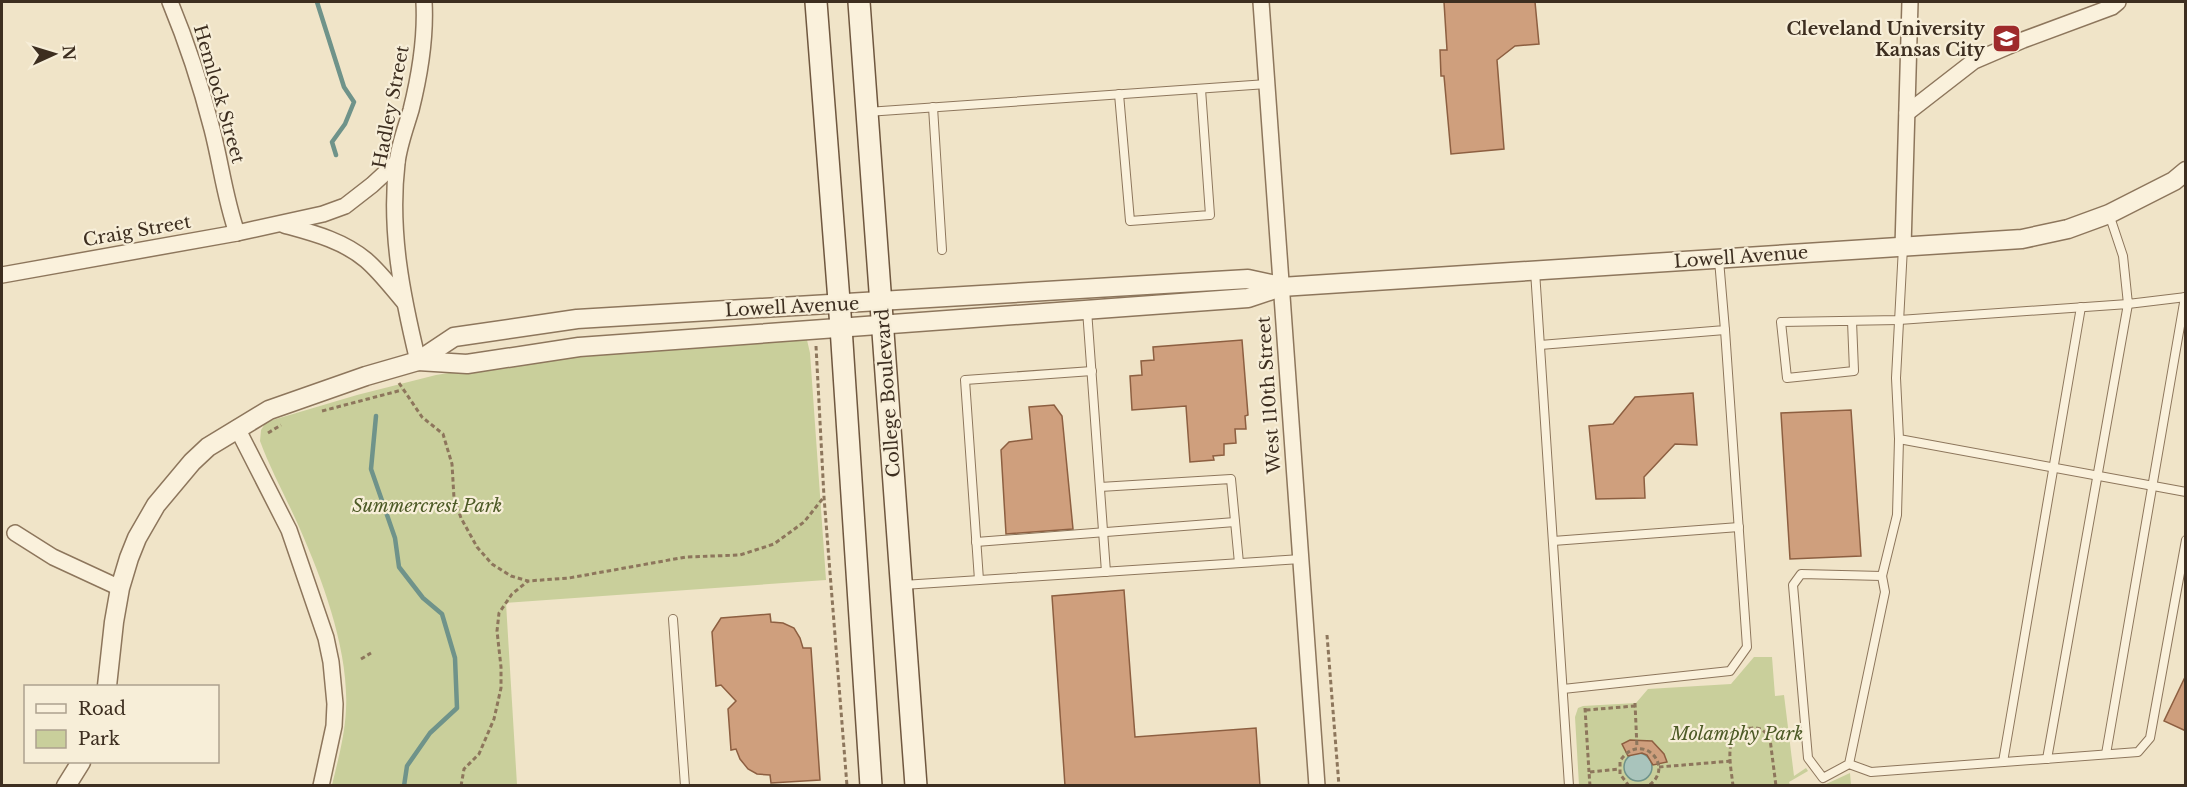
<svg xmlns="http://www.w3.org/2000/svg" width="2187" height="787" font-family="'Libre Baskerville',serif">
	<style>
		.green { fill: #c9cf9b }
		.water { fill: #a9c4bc; stroke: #6f938a; stroke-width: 1.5 }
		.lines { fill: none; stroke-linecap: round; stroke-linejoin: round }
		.stream { stroke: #6f938a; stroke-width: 4.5 }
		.building { fill: #cf9f7d; stroke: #8d5f41; stroke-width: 1.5 }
		.service-casing { stroke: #8d765c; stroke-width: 10 }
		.minor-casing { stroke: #8d765c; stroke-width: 18 }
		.tertiary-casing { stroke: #8d765c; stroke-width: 21 }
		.secondary-casing { stroke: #6f573f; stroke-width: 24 }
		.path { stroke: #8d765c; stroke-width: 3; stroke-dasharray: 4.5 3; stroke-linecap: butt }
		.service { stroke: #faf1dc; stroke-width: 8 }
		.minor { stroke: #faf1dc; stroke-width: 15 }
		.tertiary { stroke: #faf1dc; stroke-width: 18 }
		.secondary { stroke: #faf1dc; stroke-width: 21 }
		.labels { text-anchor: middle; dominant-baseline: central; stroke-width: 4.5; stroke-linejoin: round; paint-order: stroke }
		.poi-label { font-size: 18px; font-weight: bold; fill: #3d2e20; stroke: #f7eed8; text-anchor: end }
		.street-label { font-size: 18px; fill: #3d2e20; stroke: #f7eed8 }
		.park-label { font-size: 18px; font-style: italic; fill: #4d5a26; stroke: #f7eed8 }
	</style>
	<rect width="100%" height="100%" fill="#f0e4c8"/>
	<g class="green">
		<path d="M807 340 810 353 826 580 506 603 517 785H332C338 760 345 735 346 709 349 651 323 581 300 529 287 499 271 471 260 441L261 430 266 422 357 395 436 375 505 364 571 354Z"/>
		<polygon points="1754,657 1772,657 1775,696 1784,695 1794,776 1806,768 1808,771 1789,782 1790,785 1579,785 1575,717 1578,708 1583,706 1636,703 1648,689 1731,684"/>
		<polygon points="1850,773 1851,785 1824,785"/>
	</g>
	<circle class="water" cx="1638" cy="767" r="14"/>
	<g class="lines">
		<g class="stream">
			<polyline points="317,2 344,87 354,102 345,124 332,142 336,155"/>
			<polyline points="376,416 371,469 395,538 399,567 423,598 442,614 455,658 457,708 430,733 407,766 404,786"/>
		</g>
	</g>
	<g class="building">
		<polygon points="1444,2 1535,2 1539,44 1515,46 1497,60 1504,149 1451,154 1444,76 1441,76 1440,50 1447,50"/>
		<polygon points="1242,340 1248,415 1245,416 1246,429 1235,429 1236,443 1224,444 1224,455 1213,456 1214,460 1190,462 1186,406 1132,410 1130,376 1142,375 1141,361 1154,360 1153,347"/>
		<polygon points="1693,393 1697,445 1675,444 1644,477 1645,498 1596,499 1589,426 1613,424 1635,397"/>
		<polygon points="1054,405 1062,416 1073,529 1006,534 1001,450 1009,442 1032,439 1029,407"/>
		<polygon points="1851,410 1861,556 1790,559 1781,413"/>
		<polygon points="1124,590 1135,737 1256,728 1260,786 1065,786 1052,596"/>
		<polygon points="770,614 771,622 783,623 794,628 800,638 803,648 811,648 820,780 771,783 770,775 757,774 748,769 740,759 736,749 731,750 728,709 736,701 721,685 716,686 712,632 721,618"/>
		<polygon points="2186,675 2186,731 2164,721"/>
		<polygon points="1630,740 1652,741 1664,754 1667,762 1653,765 1647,755 1642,753 1628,756 1622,744"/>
	</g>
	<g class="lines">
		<defs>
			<g id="service">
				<polyline points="1119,94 1130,221 1210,215 1201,89"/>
				<polyline points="933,107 942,250"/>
				<polyline points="867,112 1267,84"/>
				<polyline points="2109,214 2123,256 2128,304 2186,297"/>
				<polyline points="1903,247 1896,378 1899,439 2186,492"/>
				<polyline points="1535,271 1569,786"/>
				<polyline points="1087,310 1106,572"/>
				<polyline points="1852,321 1854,371 1787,378 1781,322 1899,320 2128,304 2047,759"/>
				<polyline points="1540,345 1725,330 1719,260"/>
				<polyline points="1100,487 1231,479 1239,563"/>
				<polyline points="1553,541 1739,527"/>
				<polyline points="976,542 1235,522"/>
				<polyline points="1882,576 1897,515 1899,439"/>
				<polyline points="979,580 965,380 1092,371"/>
				<polyline points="903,585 1301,559"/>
				<polyline points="673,619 685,786"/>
				<polyline points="1563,689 1730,671 1747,647 1725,330"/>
				<polyline points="2106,754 2185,297"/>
				<polyline points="2003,762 2081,307"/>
				<polyline points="1849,764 1885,592 1882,576 1801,574 1793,585 1808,758 1823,778 1849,764 1871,772 2138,752 2150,738 2186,540"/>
			</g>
			<g id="minor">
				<path d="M170 2C187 43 201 86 212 129 221 164 225 199 237 233"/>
				<polyline points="1261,2 1317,786"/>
				<polyline points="1907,113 1974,61 2023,40 2112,7 2118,2"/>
				<path d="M284 225C313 233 342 240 366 260 380 272 392 288 404 302"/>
				<polyline points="1903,247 1910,2"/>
				<polyline points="2,275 237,233 323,214 345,206 372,185 397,162"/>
				<path d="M418 361C402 295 389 231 397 163 399 145 406 127 411 110 420 74 426 39 424 2"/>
				<polyline points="237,428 289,530 326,638 331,662 335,704 334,726 321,786"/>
				<polyline points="15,533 53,557 120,588"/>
			</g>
			<g id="tertiary">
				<polyline points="418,361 467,364 579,347 1248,298 1281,287 2022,239 2068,229 2109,214 2174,181 2186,171"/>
				<polyline points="107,686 114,622 120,588 129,558 137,538 156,505 192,462 208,447 269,410 366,376 418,361 454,337 577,319 1248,279 1280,286"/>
				<polyline points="66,786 81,762"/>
			</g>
			<g id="secondary">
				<polyline points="816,2 841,327 871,786"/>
				<polyline points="859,2 916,786"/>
			</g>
		</defs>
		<use href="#service" class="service-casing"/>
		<use href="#minor" class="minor-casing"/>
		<use href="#tertiary" class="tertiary-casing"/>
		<use href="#secondary" class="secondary-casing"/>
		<g class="path">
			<polyline points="816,346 824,497 847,786"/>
			<polyline points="399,383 422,417 443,434 452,464 454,498 461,518 477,547 492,564 511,576 528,581 569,578 686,557 740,555 774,544 804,522 824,497"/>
			<polyline points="322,411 402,390"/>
			<polyline points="268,433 281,425"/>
			<polyline points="1327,635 1339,786"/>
			<polyline points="361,659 371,653"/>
			<polyline points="1635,703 1637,748"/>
			<polyline points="1585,708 1589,772"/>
			<polyline points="1586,710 1635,706"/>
			<polyline points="1659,767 1731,761"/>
			<polyline points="461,786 464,769 479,754 494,719 501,688 501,667 497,631 499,613 512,594 528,581"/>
			<polyline points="1590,786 1589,772 1619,769"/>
			<path d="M1629 786 1620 774V761C1641 729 1677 767 1648 786"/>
			<path d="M1733 786C1731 765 1721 729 1752 728 1761 727 1766 732 1770 739L1776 786"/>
		</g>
		<use href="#service" class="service"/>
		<use href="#minor" class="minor"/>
		<use href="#tertiary" class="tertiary"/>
		<use href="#secondary" class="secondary"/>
	</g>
	<defs>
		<symbol id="university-square" viewBox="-11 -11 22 22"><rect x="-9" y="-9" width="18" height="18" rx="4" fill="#9e2a2b" stroke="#f7eed8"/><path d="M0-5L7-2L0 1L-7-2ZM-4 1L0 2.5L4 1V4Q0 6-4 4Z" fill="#fff"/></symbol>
	</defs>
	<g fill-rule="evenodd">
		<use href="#university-square" x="1990" y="22" width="33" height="33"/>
	</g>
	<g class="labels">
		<g class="poi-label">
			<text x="1985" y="29">Cleveland University<tspan x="1985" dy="21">Kansas City</tspan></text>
		</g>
		<g class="street-label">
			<text transform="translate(219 94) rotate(74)">Hemlock Street</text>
			<text transform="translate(391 107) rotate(-79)">Hadley Street</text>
			<text transform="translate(137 231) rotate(-10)">Craig Street</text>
			<text transform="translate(1741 257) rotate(-4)">Lowell Avenue</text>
			<text transform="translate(792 307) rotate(-3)">Lowell Avenue</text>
			<text transform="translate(888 393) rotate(-94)">College Boulevard</text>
			<text transform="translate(1269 395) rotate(-94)">West 110th Street</text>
		</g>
		<g class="park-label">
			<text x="427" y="506">Summercrest Park</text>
			<text x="1737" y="734">Molamphy Park</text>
		</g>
	</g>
	<rect width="2187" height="787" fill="none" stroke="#3d2e20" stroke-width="6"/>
	<rect x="24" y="685" width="195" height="78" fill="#f7eed8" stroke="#ada18e" stroke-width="1.5"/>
	<rect x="36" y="704" width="30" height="9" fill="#faf1dc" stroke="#ada18e" stroke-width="1.5"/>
	<text x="78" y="715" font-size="18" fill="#3d2e20">Road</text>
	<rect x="36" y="730" width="30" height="18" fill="#c9cf9b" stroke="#ada18e" stroke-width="1.5"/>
	<text x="78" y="745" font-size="18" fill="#3d2e20">Park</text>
	<g transform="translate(54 54) rotate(86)" stroke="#f7eed8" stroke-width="4.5" paint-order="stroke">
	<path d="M0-4.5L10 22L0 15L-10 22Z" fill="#3d2e20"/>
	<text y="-9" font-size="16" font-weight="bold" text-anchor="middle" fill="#3d2e20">N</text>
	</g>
</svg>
